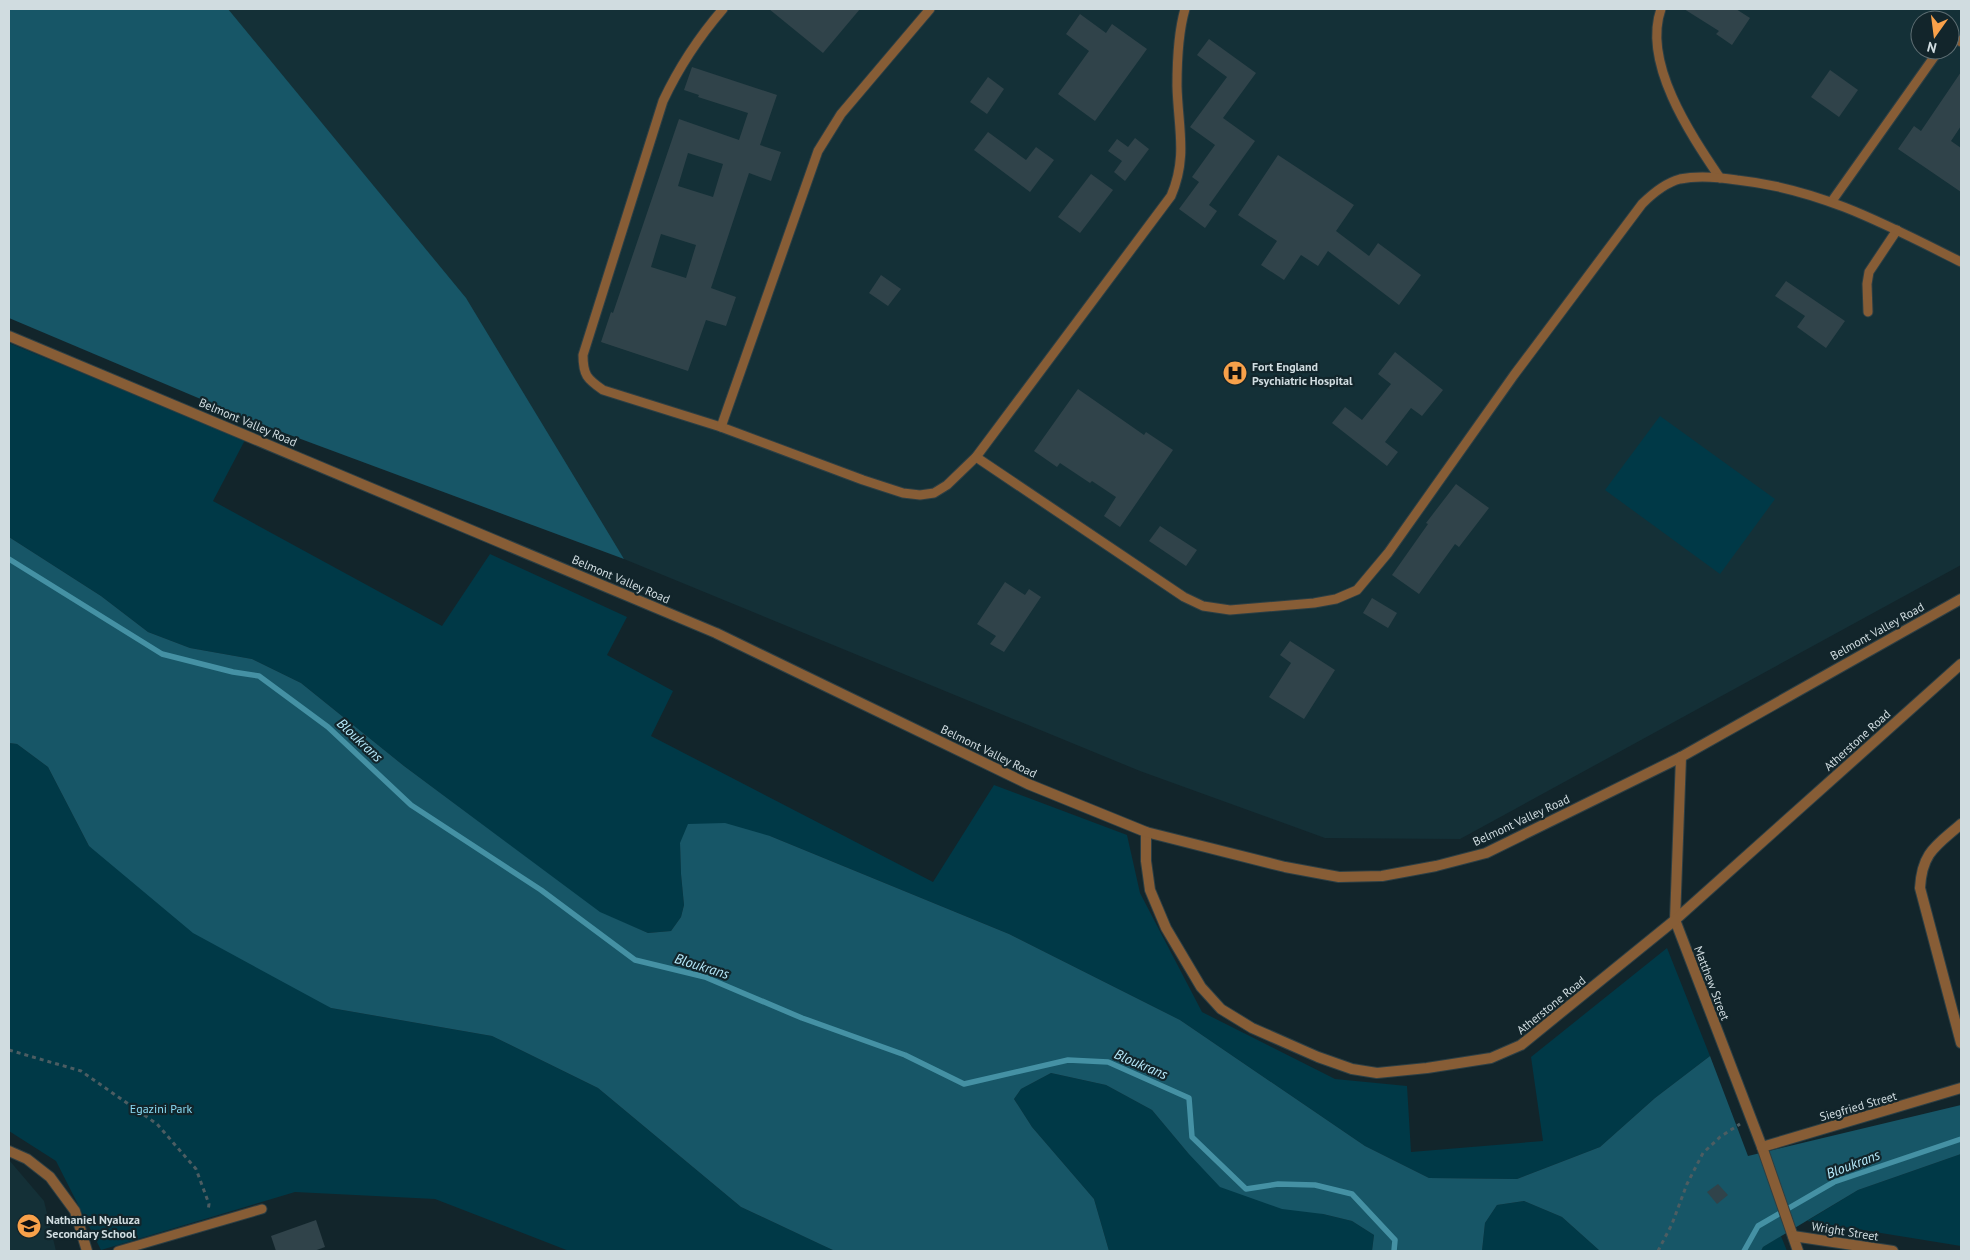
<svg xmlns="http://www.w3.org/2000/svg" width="1970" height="1260" font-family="'PT Sans',sans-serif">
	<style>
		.built { fill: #143037; fill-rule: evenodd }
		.green { fill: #003947 }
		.forest { fill: #175667 }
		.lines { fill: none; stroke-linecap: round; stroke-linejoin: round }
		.stream { stroke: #4591a4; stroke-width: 5.5 }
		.building { fill: #30434a; fill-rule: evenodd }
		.service-casing { stroke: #2d3f44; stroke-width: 11 }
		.minor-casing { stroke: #2d3f44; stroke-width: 12 }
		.tertiary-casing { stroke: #2d3f44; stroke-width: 12 }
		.path { stroke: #4c5d62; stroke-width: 3; stroke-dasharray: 4 4; stroke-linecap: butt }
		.service { stroke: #875d36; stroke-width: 9 }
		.minor { stroke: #875d36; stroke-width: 10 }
		.tertiary { stroke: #875d36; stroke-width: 10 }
		.labels { text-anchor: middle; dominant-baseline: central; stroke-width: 4.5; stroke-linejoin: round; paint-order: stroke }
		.poi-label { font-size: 12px; font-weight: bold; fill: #d0dce0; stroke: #12252b; text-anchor: start }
		.street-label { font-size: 12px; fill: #d0dce0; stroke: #12252b }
		.park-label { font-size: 12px; fill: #8bdbf4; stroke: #12252b }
		.water-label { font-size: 14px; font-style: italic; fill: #b7eafb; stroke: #12252b }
	</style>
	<rect width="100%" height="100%" fill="#12252b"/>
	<g class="built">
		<path d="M228 9H1961V565L1460 839 1325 838 1140 771 624 559 550 448ZM1920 20H1950V50H1920Z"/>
		<polygon points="9,1160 44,1201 56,1251 9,1251"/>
	</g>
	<g class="green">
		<polygon points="9,343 245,440 213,501 442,626 490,554 627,617 607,655 673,691 651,736 933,882 994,785 1127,835 1140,893 1202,1012 1335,1079 1407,1086 1411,1152 1543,1141 1531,1057 1667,948 1710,1056 1655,1098 1600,1147 1517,1179 1429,1178 1365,1146 1180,1020 1009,934 770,836 680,843 681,874 684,905 681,917 671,931 648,933 600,913 404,766 301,683 252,659 190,648 148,632 101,596 9,537"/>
		<polygon points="1660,416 1775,499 1720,574 1605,490"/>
		<polygon points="9,743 17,744 48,767 89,846 331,1008 492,1036 598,1088 741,1207 835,1251 569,1251 435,1199 295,1192 101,1250 56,1161 9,1131"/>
		<polygon points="1051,1073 1106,1085 1152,1110 1188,1153 1323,1214 1352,1221 1374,1235 1372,1251 1109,1251 1094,1199 1032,1127 1014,1099 1021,1089"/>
		<polygon points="1961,1154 1961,1246 1807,1221 1858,1190"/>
		<polygon points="1524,1201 1562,1217 1600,1251 1482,1251 1485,1223 1497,1205"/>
		<polygon points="1781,1236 1787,1251 1761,1251 1763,1247"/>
	</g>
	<g class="forest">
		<polygon points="9,9 228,9 466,298 624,559 255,422 9,318"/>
		<polygon points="9,537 101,596 148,632 190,648 252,659 301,683 404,766 600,912 648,933 671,931 681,917 684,905 681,874 680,843 688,824 725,823 770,836 1009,934 1180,1020 1365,1146 1429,1178 1517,1179 1600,1147 1655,1098 1710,1056 1748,1156 1961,1105 1961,1154 1858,1190 1763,1247 1761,1251 1600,1251 1562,1217 1524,1201 1497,1205 1485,1223 1482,1251 1372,1251 1374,1235 1352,1221 1323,1214 1282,1209 1220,1187 1188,1153 1152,1110 1106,1085 1051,1073 1021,1089 1014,1099 1032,1127 1094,1199 1109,1251 835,1251 822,1245 741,1207 598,1088 492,1036 331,1008 193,933 89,846 48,767 17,744 9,743"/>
	</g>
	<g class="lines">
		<g class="stream">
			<polyline points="9,559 162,654 233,672 259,676 328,727 411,805 541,890 635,960 705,977 802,1018 905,1055 964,1084 1068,1060 1108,1062 1189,1098 1192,1137 1246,1189 1278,1184 1315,1185 1352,1194 1395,1240 1394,1251"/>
			<polyline points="1744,1251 1758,1226 1834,1182 1961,1139"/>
		</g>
	</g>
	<g class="building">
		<polygon points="769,9 860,9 823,53"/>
		<polygon points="1684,9 1736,9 1750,18 1732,45 1716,34 1719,31"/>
		<polygon points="1080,14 1106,33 1112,24 1147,49 1095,121 1058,94 1089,51 1066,34"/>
		<polygon points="1209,39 1256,73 1223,118 1255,141 1209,205 1217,211 1205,228 1179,209 1199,182 1192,177 1215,145 1190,127 1227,77 1197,55"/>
		<path d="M692 67 777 95 760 145 781 152 771 181 749 173 711 288 736 297 726 326 706 320 688 371 601 342 611 312 613 313 679 119 739 140 748 113 698 97 699 95 684 90ZM688 153 723 164 713 197 678 186ZM661 234 696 245 686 278 651 267Z"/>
		<polygon points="1830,70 1858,90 1839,117 1811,97"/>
		<polygon points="1961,72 1961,126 1951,141 1961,148 1961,192 1898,149 1914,126 1921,131"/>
		<polygon points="988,77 1004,89 987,114 970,102"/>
		<polygon points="988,132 1026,160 1036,147 1054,160 1030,192 974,150"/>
		<polygon points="1135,138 1149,149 1125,181 1114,172 1122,161 1108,151 1117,139 1128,147"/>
		<polygon points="1278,155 1354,205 1336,231 1369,256 1378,243 1421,275 1399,305 1328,251 1318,266 1301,255 1284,280 1261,265 1277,241 1238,215"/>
		<polygon points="1091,174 1113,190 1080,233 1058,217"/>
		<polygon points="881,275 901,289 888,306 869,293"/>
		<polygon points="1786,281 1845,321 1826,348 1797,327 1805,316 1775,296"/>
		<polygon points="1395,352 1443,390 1422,416 1411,408 1385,442 1398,452 1387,466 1332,423 1345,407 1362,420 1391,384 1378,374"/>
		<polygon points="1078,389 1144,435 1146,432 1173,450 1120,527 1104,516 1116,497 1092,481 1090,483 1060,463 1057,467 1034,451"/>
		<polygon points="1456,484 1489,508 1459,547 1455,544 1419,594 1392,575 1428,524 1426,523"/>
		<polygon points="1160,526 1197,550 1186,566 1149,541"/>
		<polygon points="1005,582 1025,595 1029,589 1041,597 1004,652 990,644 996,636 977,624"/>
		<polygon points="1372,598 1397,613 1388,628 1363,613"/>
		<polygon points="1290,641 1335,670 1304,719 1269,697 1291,663 1280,655"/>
		<polygon points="1718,1184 1728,1195 1717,1204 1707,1192"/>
		<polygon points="316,1220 325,1247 314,1251 276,1251 271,1236"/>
	</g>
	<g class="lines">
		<defs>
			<g id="service">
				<path d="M723 9C698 38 679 67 663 101L583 355C583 375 587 379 603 390L721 427 863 480 903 493 920 495 934 493 947 485 976 457 1171 196C1188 157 1178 127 1177 86 1177 60 1178 33 1185 9"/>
				<path d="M1661 9C1642 63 1691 135 1720 178"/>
				<polyline points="1950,40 1956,39 1961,42"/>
				<polyline points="1832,201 1939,50"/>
				<polyline points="1868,312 1867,284 1869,272 1897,230"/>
				<polyline points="721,427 818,151 841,114 930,9"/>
				<path d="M976 457 1184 597 1203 606 1230 610 1314 603 1336 599 1357 590 1388 553 1514 375 1642 204C1653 193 1665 183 1680 179 1699 175 1718 177 1737 180 1821 189 1887 225 1961 262"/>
				<polyline points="118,1251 262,1209"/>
			</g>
			<g id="minor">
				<polyline points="1681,757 1675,920 1762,1147 1798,1251"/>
				<path d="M1961 824C1936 846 1922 852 1920 888L1961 1043"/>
				<polyline points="1146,832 1146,861 1150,890 1166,928 1201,987 1221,1009 1252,1028 1318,1057 1352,1069 1377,1073 1427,1068 1491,1058 1521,1045 1675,920 1961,664"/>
				<polyline points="1762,1147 1961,1088"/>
				<polyline points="9,1151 27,1159 50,1177 75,1211 87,1251"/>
				<polyline points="1793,1236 1893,1251"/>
			</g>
			<polyline id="tertiary" points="9,336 716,633 1028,784 1146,832 1285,867 1339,877 1382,876 1436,866 1486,853 1681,757 1961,599"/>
		</defs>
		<use href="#service" class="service-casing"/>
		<use href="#minor" class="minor-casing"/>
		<use href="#tertiary" class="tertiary-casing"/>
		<g class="path">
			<polyline points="9,1050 81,1071 157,1124 196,1169 209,1204 208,1211"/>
			<polyline points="1658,1251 1672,1224 1687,1184 1703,1153 1720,1137 1740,1124"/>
		</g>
		<use href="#service" class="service"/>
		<use href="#minor" class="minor"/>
		<use href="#tertiary" class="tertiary"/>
	</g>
	<defs>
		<symbol id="hospital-disc" viewBox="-11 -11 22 22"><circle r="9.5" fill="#f8a14a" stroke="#12252b"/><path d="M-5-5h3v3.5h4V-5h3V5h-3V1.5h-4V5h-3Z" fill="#111"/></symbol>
		<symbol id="school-disc" viewBox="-11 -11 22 22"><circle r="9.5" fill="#f8a14a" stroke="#12252b"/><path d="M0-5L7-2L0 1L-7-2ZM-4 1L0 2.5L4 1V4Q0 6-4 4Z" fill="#111"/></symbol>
	</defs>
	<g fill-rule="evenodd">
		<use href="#hospital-disc" x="1221" y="359" width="28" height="28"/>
		<use href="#school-disc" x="15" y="1212" width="28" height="28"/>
	</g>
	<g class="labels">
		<g class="poi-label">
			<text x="1252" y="366">Fort England<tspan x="1252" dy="14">Psychiatric Hospital</tspan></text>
			<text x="46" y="1219">Nathaniel Nyaluza<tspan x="46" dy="14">Secondary School</tspan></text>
		</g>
		<g class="street-label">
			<text transform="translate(248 422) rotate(23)">Belmont Valley Road</text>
			<text transform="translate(621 579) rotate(23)">Belmont Valley Road</text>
			<text transform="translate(1877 631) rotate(-29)">Belmont Valley Road</text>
			<text transform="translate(1857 740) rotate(-42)">Atherstone Road</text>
			<text transform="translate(989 751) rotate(26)">Belmont Valley Road</text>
			<text transform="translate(1521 820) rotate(-25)">Belmont Valley Road</text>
			<text transform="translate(1712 983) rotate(69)">Matthew Street</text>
			<text transform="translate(1551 1005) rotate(-39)">Atherstone Road</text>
			<text transform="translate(1858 1106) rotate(-16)">Siegfried Street</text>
			<text transform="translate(1845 1231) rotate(9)">Wright Street</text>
		</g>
		<g class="park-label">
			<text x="161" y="1108">Egazini Park</text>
		</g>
		<g class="water-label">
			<text transform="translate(360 740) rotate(43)">Bloukrans</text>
			<text transform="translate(702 966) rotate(17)">Bloukrans</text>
			<text transform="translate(1141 1064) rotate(23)">Bloukrans</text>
			<text transform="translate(1853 1164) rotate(-21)">Bloukrans</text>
		</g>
	</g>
	<rect width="1970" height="1260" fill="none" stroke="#d0dce0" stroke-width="20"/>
	<g transform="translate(1935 35) rotate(194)"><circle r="24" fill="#12252b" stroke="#5e6e73"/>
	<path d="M0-4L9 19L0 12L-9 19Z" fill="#f8a14a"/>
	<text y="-8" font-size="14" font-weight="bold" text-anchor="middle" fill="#d0dce0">N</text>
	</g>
</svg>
